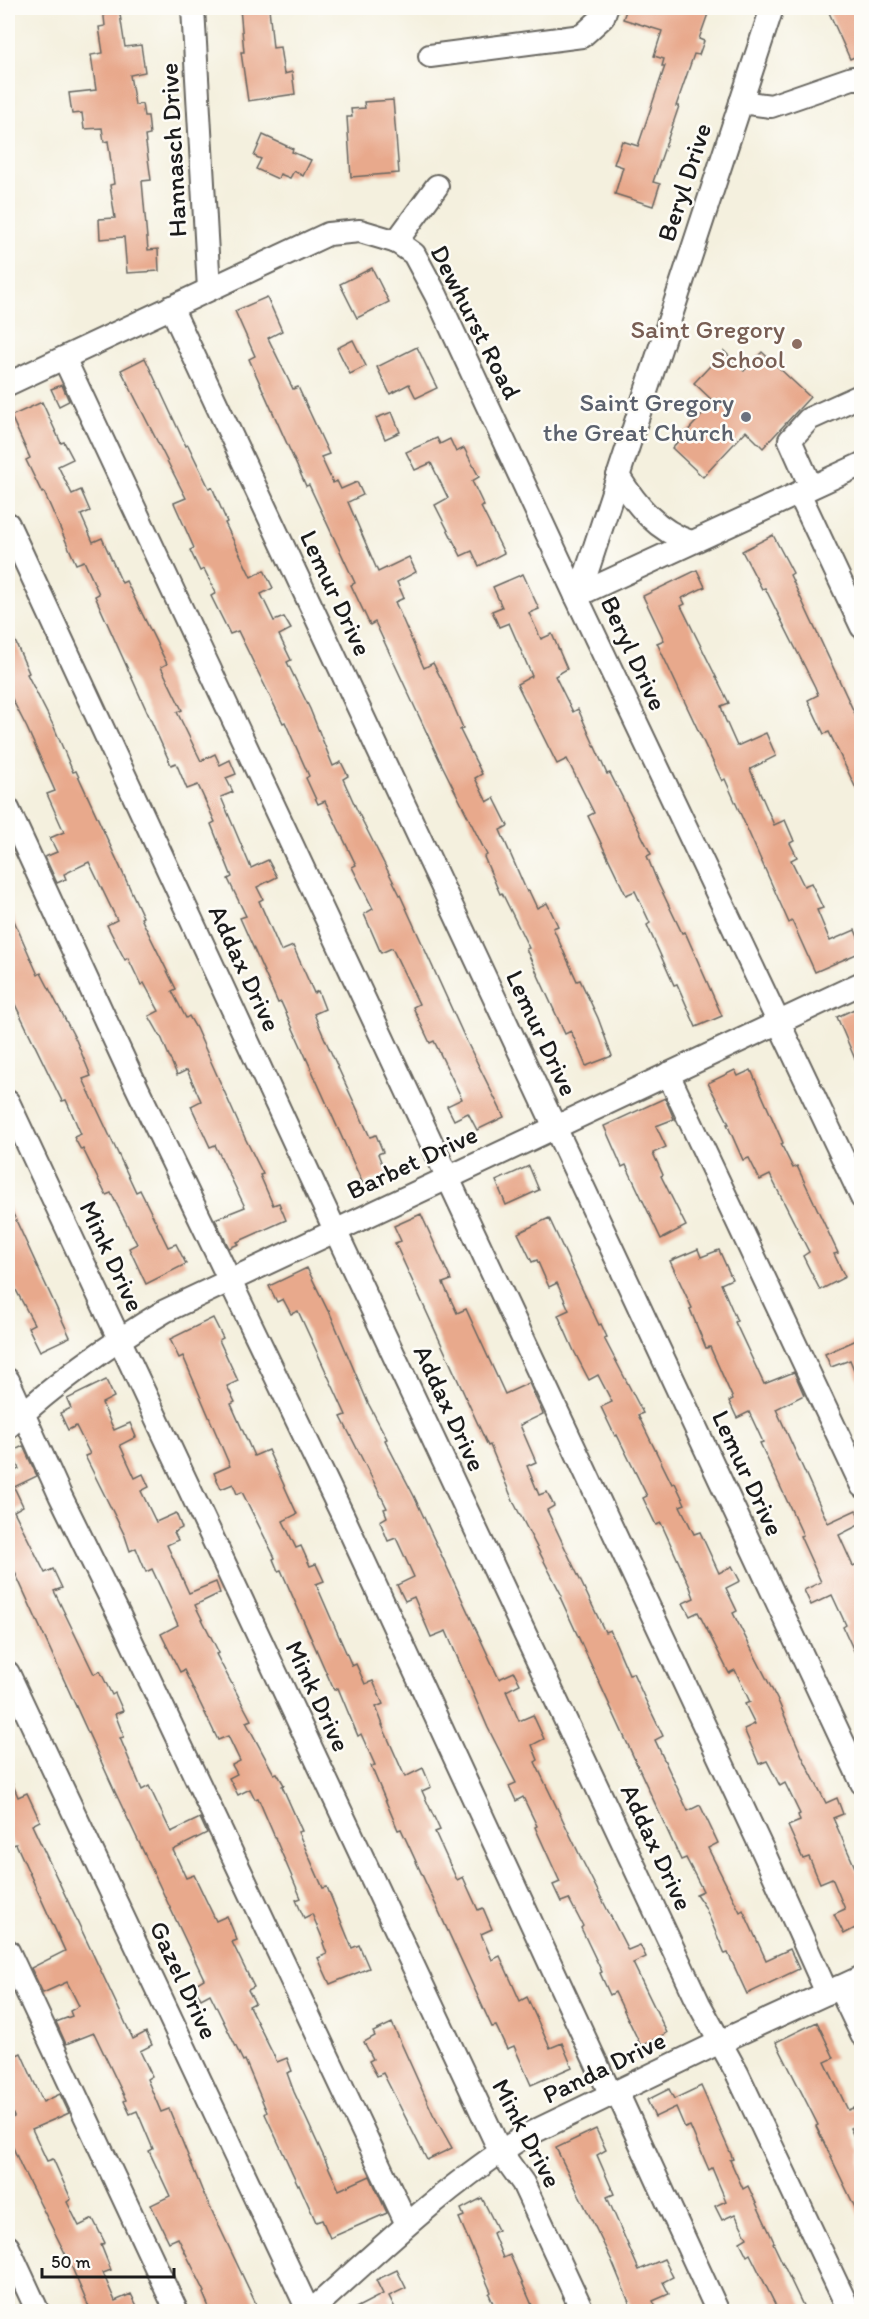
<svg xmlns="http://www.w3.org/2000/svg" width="869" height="2319" font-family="Itim,sans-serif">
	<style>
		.building { fill: #e8a98c }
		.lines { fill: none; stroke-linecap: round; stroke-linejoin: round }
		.minor-casing { stroke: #686660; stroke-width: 26 }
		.minor { stroke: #fff; stroke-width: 22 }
		.education-dot { fill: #8d6e63; stroke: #fdfcf7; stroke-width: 2 }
		.worship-dot { fill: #6b7280; stroke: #fdfcf7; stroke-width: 2 }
		.labels { text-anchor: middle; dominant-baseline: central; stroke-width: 5; stroke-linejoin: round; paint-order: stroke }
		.street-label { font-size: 26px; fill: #1c1c1c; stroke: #fdfcf7 }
		.education-label { font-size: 26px; fill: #785e54; stroke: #fdfcf7; text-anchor: end }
		.worship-label { font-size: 26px; fill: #5b616d; stroke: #fdfcf7; text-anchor: end }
	</style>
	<rect width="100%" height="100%" fill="#fdfcf7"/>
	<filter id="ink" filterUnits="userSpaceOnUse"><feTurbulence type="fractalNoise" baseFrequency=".0167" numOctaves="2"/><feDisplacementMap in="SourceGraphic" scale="12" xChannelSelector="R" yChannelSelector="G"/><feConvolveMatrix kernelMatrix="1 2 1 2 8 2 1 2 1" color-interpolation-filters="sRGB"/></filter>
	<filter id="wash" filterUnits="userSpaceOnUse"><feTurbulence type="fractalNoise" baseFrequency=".008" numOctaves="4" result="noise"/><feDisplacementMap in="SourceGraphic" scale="24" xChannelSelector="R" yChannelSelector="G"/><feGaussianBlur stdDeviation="1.35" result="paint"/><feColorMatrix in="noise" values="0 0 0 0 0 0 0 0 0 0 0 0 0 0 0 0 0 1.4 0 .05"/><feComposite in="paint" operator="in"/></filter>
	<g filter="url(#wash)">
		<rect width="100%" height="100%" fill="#f4f0de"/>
		<g id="blocks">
			<g class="building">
				<polygon points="103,8 119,8 125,47 141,45 145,72 130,75 135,105 142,104 144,116 148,116 150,135 145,136 151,180 142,181 148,250 158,249 159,271 127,273 124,237 100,239 99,219 115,218 110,185 114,184 108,141 104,142 102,128 84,129 82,113 72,114 69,93 96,90 91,55 103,53 99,27 105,26"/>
				<polygon points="240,8 269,8 273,48 280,47 284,74 292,72 295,94 248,101 241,52 244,52"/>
				<polygon points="627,8 710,8 699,39 704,41 699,55 694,54 676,106 679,106 653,182 660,184 653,206 615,194 623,167 614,164 622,141 638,146 665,66 662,66 664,59 654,56 662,31 623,19"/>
				<polygon points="827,8 852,8 861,27 861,54 850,59"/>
				<polygon points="393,100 399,173 351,177 347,117 352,117 351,109 365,108 364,102"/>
				<polygon points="263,135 293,149 292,152 311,160 303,176 294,171 290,178 280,174 278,179 256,169 261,159 254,156"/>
				<polygon points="372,268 389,302 357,318 340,284"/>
				<polygon points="267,297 282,331 268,338 293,389 298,387 329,454 321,457 333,483 337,481 341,489 357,482 363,495 348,502 378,572 409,557 416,572 397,582 404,598 395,602 424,668 433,663 446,688 463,728 460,730 482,774 475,778 487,802 494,798 508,826 500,830 527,892 529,891 537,908 547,903 558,926 553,928 577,981 580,980 598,1018 612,1056 586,1066 571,1031 565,1034 526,949 529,948 502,893 500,894 484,857 487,855 439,759 375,622 370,625 351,585 355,583 309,485 306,486 249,359 255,356 235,311"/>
				<polygon points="353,340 366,366 350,374 337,348"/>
				<polygon points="417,347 437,388 416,398 409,384 390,394 377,367"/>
				<polygon points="724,351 744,371 762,352 810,397 763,448 746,431 703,477 672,448 714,402 694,383"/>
				<polygon points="145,358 186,446 188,445 209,488 212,487 227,522 225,523 251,577 264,570 273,588 261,594 274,621 284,617 291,629 279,635 291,660 287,662 310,709 333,766 341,762 348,776 343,779 357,810 401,897 464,1036 504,1117 477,1130 468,1113 454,1120 447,1106 462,1099 434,1041 430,1043 413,1007 419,1004 392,948 381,953 364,914 373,909 352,867 356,865 325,801 318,804 306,778 309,776 285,722 283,723 238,631 230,634 211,596 216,593 204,569 200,571 190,550 194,548 174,503 186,498 121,370"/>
				<polygon points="62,385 69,401 59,406 51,389"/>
				<polygon points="42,402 61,443 64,442 73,459 58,466 72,494 81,490 90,511 81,515 93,542 102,538 122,583 126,581 167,664 161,667 182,710 177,712 201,761 215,754 220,765 230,760 236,774 226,778 233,792 221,797 251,868 268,860 277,877 257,887 263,899 259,901 281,951 293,946 314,993 318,991 325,1009 314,1014 323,1035 370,1137 376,1135 383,1152 378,1154 386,1174 363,1184 281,1002 278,1003 240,918 246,916 228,879 232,877 211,824 215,822 198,785 187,789 176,763 171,765 95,596 99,594 84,561 76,564 44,492 42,493 26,460 30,458 11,416"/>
				<polygon points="392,412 400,432 385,439 376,418"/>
				<polygon points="437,438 440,444 450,439 456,452 464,448 479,477 472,481 484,506 481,507 504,553 479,566 472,551 461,556 435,505 448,498 431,463 415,470 406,452"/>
				<polygon points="773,535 793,573 790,575 861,727 861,799 829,732 824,734 808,700 818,695 815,687 765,588 762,589 742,551"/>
				<polygon points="697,570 705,587 682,598 685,604 681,606 729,703 721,706 725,719 737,746 766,733 776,756 750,769 774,825 785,820 794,841 790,843 797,857 791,860 804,886 811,883 823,908 817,910 830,941 855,930 861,944 861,952 815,972 792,921 789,923 725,779 722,781 657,643 664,640 643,596"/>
				<polygon points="523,574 539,609 529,613 541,639 552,634 567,669 555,676 573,712 578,709 607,774 610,773 651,854 647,856 657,881 682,933 685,932 722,1016 696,1027 677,984 674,985 647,925 650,923 635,891 626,895 588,816 594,813 567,759 557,764 517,684 532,676 509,623 499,627 492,611 502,607 493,587"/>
				<polygon points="8,625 29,673 27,674 54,727 73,772 76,771 143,917 141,918 176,989 172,991 186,1018 189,1016 196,1028 245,1138 263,1174 260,1175 273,1205 279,1203 286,1220 237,1242 239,1244 229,1248 215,1219 245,1207 215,1145 210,1147 191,1106 201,1101 187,1070 177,1075 162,1039 149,1016 159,1011 144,983 141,985 128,958 125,960 107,925 117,920 89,862 64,874 66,879 57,883 45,857 57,852 50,838 64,832 47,794 55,791 27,728 8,691"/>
				<polygon points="8,907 38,975 41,973 76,1040 91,1076 83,1079 136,1192 140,1190 168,1247 176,1244 186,1264 146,1284 129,1248 137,1244 111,1193 106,1195 83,1149 81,1150 74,1137 81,1134 66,1100 62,1101 8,990"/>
				<polygon points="861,1006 861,1073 837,1017"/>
				<polygon points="735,1070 738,1076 751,1070 783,1143 781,1144 793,1168 797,1166 838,1253 834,1254 845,1277 820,1290 803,1256 809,1252 770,1175 760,1180 749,1158 743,1160 727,1124 729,1124 708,1083"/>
				<polygon points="665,1098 674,1119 656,1126 666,1147 653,1153 663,1175 661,1176 686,1226 661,1239 626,1165 622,1167 604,1126"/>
				<polygon points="529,1166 539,1190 506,1205 496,1181"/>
				<polygon points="8,1203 70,1337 40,1351 28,1327 34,1324 8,1275"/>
				<polygon points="421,1214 451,1280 443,1283 457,1313 466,1309 505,1394 529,1383 543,1414 520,1425 536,1462 527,1466 539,1495 547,1492 554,1506 547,1510 574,1567 605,1632 610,1630 629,1674 633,1673 645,1699 663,1736 655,1740 688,1811 700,1805 718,1843 708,1848 740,1912 743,1910 766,1960 790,1949 799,1969 747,1994 728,1953 725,1954 705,1907 696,1894 703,1891 686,1858 681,1860 560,1597 562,1596 513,1501 490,1445 488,1446 395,1243 401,1241 394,1226"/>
				<polygon points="549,1218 599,1325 601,1324 607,1337 604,1338 643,1413 638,1415 672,1484 675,1483 685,1504 680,1506 694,1534 700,1532 719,1573 732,1566 740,1581 726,1588 737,1611 733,1613 779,1703 802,1756 826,1803 837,1798 843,1814 833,1818 861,1881 861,1925 844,1934 834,1914 845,1909 832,1878 820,1883 809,1857 803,1859 788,1826 800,1821 798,1815 800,1814 785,1783 780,1786 767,1761 759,1764 744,1729 755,1724 745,1704 750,1702 735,1670 729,1673 698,1612 690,1616 683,1603 694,1598 690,1587 661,1523 656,1525 643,1498 647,1496 617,1435 615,1436 601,1407 612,1402 598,1375 589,1380 574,1351 558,1315 569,1310 557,1283 549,1287 537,1260 532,1262 518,1233"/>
				<polygon points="698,1249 701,1257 719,1250 732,1279 721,1284 737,1321 735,1322 764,1384 794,1372 804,1395 776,1409 828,1523 856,1510 861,1521 861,1524 839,1535 853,1566 857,1564 861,1573 861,1666 843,1627 846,1625 832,1595 811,1605 804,1590 821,1582 800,1536 803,1535 760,1443 763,1442 749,1412 737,1418 729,1401 733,1399 710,1347 706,1348 690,1309 692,1308 670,1261"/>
				<polygon points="307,1268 328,1311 329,1311 368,1403 387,1439 385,1440 414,1496 499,1679 514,1672 520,1684 506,1691 519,1721 533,1715 544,1739 532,1745 538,1760 535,1762 583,1862 628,1950 640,1945 646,1957 633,1963 667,2033 641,2046 615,1992 610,1995 600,1973 602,1972 581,1928 583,1926 569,1899 561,1902 553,1885 560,1882 535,1827 537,1826 523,1797 516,1801 509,1786 516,1783 488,1728 446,1631 431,1637 414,1597 405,1601 397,1585 414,1577 396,1538 388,1541 380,1521 387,1517 384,1509 387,1508 341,1417 346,1415 298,1311 291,1314 283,1299 277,1302 269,1286"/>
				<polygon points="213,1318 223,1338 219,1340 238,1381 227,1386 235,1402 231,1404 254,1456 268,1450 297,1514 283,1521 296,1548 301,1546 310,1566 316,1564 324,1581 316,1584 352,1666 356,1664 365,1684 373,1681 383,1704 376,1707 383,1725 382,1725 405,1777 423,1768 431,1787 422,1791 440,1830 435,1832 457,1880 463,1877 478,1910 483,1908 492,1929 481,1934 492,1960 500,1956 520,2001 527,1997 550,2048 562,2043 572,2067 531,2085 514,2046 507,2049 496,2026 492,2027 401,1829 398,1830 371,1766 375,1765 361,1734 358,1736 338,1688 334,1690 281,1570 278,1571 273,1559 275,1558 242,1492 237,1494 233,1484 221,1489 214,1473 230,1466 183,1356 179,1358 170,1339"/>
				<polygon points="861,1338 861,1387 850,1360 831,1367 825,1354"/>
				<polygon points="106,1380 114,1397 102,1403 114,1430 130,1423 136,1437 120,1445 135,1478 143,1474 149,1487 141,1491 156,1522 176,1513 182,1528 174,1532 178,1540 167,1545 189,1593 216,1582 220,1593 195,1605 219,1653 216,1654 251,1720 246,1722 274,1774 277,1773 284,1785 282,1786 302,1831 298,1832 323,1888 327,1887 352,1948 359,1945 369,1968 330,1984 318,1958 327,1954 323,1943 324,1942 312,1914 304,1918 296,1900 301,1898 258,1798 255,1799 250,1789 238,1795 229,1778 237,1774 232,1765 240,1761 228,1736 218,1740 184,1670 180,1672 161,1634 178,1625 152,1569 146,1572 136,1548 130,1551 125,1536 85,1456 90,1454 76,1426 68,1430 60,1413 71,1408 67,1399"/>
				<polygon points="23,1446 37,1476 14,1487 23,1506 14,1511 45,1573 53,1569 62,1588 54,1591 94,1674 100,1671 112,1695 115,1693 123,1711 115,1714 124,1737 120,1738 142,1790 149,1786 171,1832 200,1818 207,1833 173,1850 186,1878 194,1875 216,1921 227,1916 237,1940 232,1942 254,1987 248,1990 255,2003 249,2006 277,2062 287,2058 292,2071 287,2073 294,2092 339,2190 370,2176 387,2213 330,2238 322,2220 316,2222 299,2184 298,2185 265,2114 267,2112 245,2060 243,2061 210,1994 201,1999 194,1985 204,1979 116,1794 8,1557 8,1474 19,1469 11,1452"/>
				<polygon points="8,1773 18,1797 27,1793 40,1821 32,1825 133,2039 146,2032 152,2045 140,2051 152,2076 147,2079 161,2112 169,2109 202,2190 256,2304 239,2312 211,2312 203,2293 205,2292 178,2238 169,2242 151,2205 170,2196 149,2151 153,2149 137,2111 130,2114 124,2101 126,2100 94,2033 66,2044 56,2022 72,2016 70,2011 79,2006 67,1982 43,1993 31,1968 65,1951 16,1844 13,1845 8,1833"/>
				<polygon points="817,2022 834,2058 825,2062 848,2110 853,2108 861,2123 850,2128 861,2151 861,2220 816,2126 818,2125 776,2042"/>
				<polygon points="392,2023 433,2114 452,2148 427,2160 383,2073 377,2076 369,2061 373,2059 364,2042 375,2036 373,2032"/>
				<polygon points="21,2053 43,2102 60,2094 69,2113 32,2129 47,2161 53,2159 71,2199 67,2202 79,2226 93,2219 105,2243 101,2245 111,2270 103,2273 115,2301 131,2294 140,2312 91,2312 70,2263 21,2166 8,2136 8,2120 14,2117 8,2102 8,2059"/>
				<polygon points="701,2086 733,2159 730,2160 743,2189 748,2186 774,2242 773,2243 806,2312 779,2312 750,2254 747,2256 740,2242 747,2238 735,2214 722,2220 715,2206 726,2201 712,2168 709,2170 690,2126 685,2128 676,2107 655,2117 647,2100 669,2089 674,2099"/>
				<polygon points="596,2129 606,2150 597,2155 614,2194 607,2197 639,2270 664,2259 673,2277 663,2282 669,2294 653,2301 658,2312 633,2312 612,2261 556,2148"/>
				<polygon points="482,2198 498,2230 493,2233 503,2258 510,2255 535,2312 497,2312 489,2294 491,2292 459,2218 464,2216 461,2209"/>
				<polygon points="397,2270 406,2288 389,2296 397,2312 348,2312 383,2294 376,2280"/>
			</g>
		</g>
	</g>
	<g filter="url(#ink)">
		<use href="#blocks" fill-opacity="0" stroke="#686660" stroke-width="1.5"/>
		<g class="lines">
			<defs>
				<g id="minor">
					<polyline points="193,8 209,289"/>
					<polyline points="772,8 587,571 576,596 862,1198"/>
					<polyline points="430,56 582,36 603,17 606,8"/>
					<polyline points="741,102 771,106 852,78 862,78"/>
					<polyline points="396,242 437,186"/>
					<polyline points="171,307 862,1783"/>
					<polyline points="64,358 763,1851 827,1993"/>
					<polyline points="8,384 328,234 360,231 397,242 414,254 436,295 576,596 862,464"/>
					<path d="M618 476C637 506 657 531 691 542"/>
					<polyline points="811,487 790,440 809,419 862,395"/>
					<polyline points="799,493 862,627"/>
					<polyline points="8,524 335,1230 699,2004 737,2073 850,2312"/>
					<polyline points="8,809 129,1071 343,1516 611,2095"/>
					<polyline points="668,1074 862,1486"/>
					<polyline points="8,1102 500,2151 523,2183 583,2312"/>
					<polyline points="8,1380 60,1495 119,1615 407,2224"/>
					<path d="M8 1427C57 1382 108 1345 165 1311L862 983"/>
					<polyline points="8,1673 309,2312"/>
					<polyline points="8,1951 177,2312"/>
					<polyline points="839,1987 862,2035"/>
					<polyline points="617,2092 718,2312"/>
					<polyline points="8,2247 38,2312"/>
					<path d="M310 2312C379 2250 446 2185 525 2136L720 2042 862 1977"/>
				</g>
			</defs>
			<use href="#minor" class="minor-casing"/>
			<use href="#minor" class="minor"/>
		</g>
	</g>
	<circle class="education-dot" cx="797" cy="344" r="6"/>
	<circle class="worship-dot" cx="746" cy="417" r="6"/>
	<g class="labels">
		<g class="street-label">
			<text transform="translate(173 150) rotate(-93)">Hannasch Drive</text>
			<text transform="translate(684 182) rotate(-72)">Beryl Drive</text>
			<text transform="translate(476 322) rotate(63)">Dewhurst Road</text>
			<text transform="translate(336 593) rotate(65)">Lemur Drive</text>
			<text transform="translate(634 653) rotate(65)">Beryl Drive</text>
			<text transform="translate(245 968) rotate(65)">Addax Drive</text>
			<text transform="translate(542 1033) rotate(65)">Lemur Drive</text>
			<text transform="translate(412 1162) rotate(-25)">Barbet Drive</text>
			<text transform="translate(112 1256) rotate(65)">Mink Drive</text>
			<text transform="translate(450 1408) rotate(65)">Addax Drive</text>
			<text transform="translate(748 1473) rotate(65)">Lemur Drive</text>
			<text transform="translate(318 1696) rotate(65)">Mink Drive</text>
			<text transform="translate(657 1847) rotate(65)">Addax Drive</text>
			<text transform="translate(184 1980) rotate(65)">Gazel Drive</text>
			<text transform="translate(604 2067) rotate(-26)">Panda Drive</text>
			<text transform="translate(527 2133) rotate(62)">Mink Drive</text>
		</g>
		<g class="education-label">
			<text x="785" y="329">Saint Gregory<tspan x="785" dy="30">School</tspan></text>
		</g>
		<g class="worship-label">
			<text x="734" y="402">Saint Gregory<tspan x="734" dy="30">the Great Church</tspan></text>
		</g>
	</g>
	<rect width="869" height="2319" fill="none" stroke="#fdfcf7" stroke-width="30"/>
	<path d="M42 2268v9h132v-9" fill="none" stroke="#1c1c1c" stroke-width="3"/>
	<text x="51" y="2268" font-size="18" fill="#1c1c1c" stroke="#fdfcf7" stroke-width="4.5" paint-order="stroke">50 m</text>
</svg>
